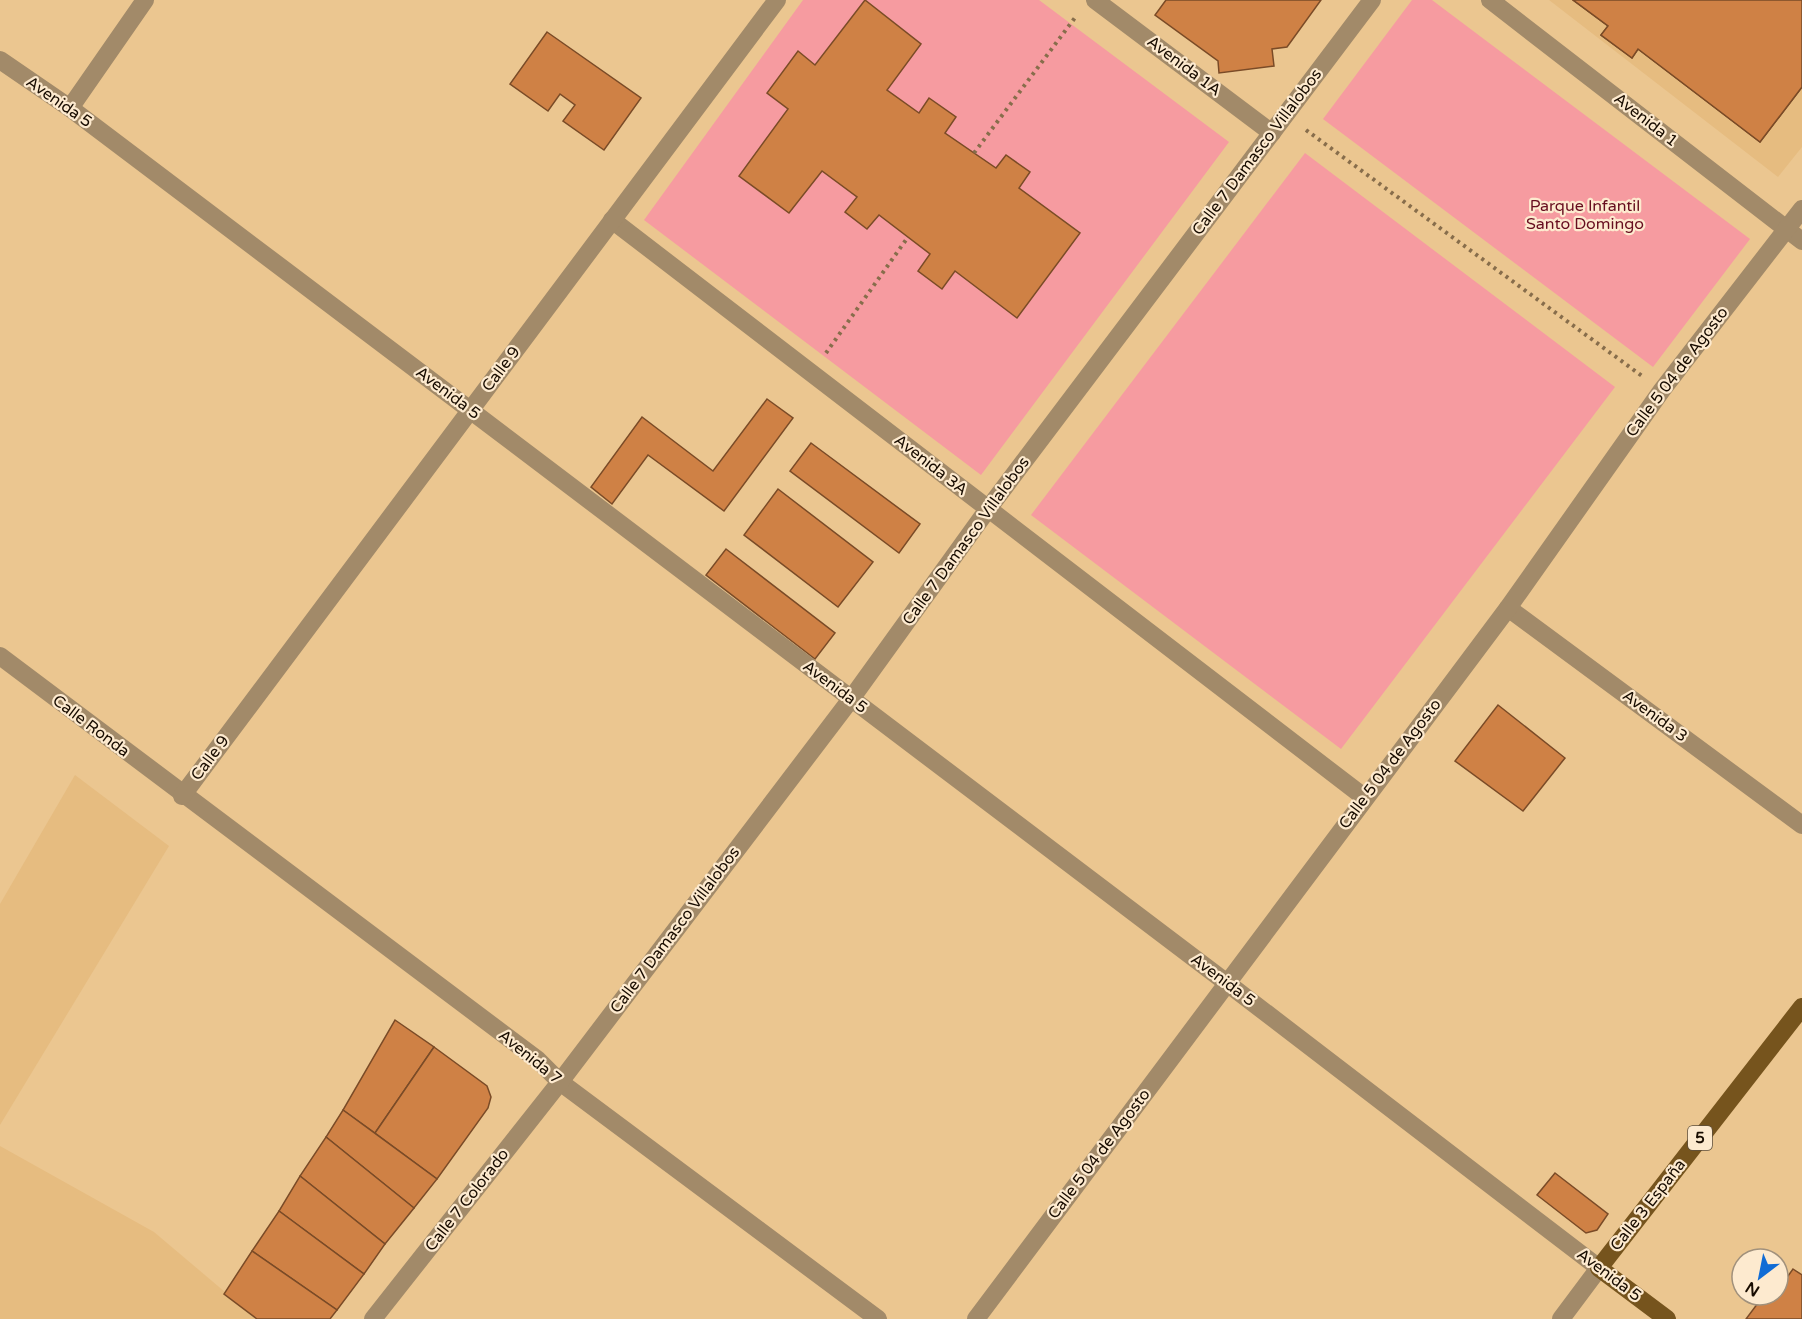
<svg xmlns="http://www.w3.org/2000/svg" width="1802" height="1319" font-family="'Varela Round',sans-serif">
	<style>
		.built { fill: #e6bc80 }
		.green { fill: #f69ba0; fill-rule: evenodd }
		.building { fill: #cf8145; stroke: #7a4b27; stroke-width: 1.5; fill-rule: evenodd }
		.lines { fill: none; stroke-linecap: round; stroke-linejoin: round }
		.path { stroke: #876d4b; stroke-width: 4; stroke-dasharray: 3 4.5; stroke-linecap: butt }
		.street { stroke: #a28a69; stroke-width: 18 }
		.primary { stroke: #76541d; stroke-width: 18 }
		.labels { text-anchor: middle; dominant-baseline: central; stroke-width: 4.5; stroke-linejoin: round; paint-order: stroke }
		.shield { fill: #fdeacf; stroke: #5d4f3e; stroke-width: 1.5 }
		.shield-label { font-size: 15px; font-weight: bold; fill: #180c00 }
		.street-label { font-size: 16px; fill: #180c00; stroke: #fdeacf }
		.park-label { font-size: 16px; fill: #670d1f; stroke: #fdeacf }
	</style>
	<rect width="100%" height="100%" fill="#ebc690"/>
	<g class="built">
		<polygon points="1549,0 1802,0 1802,147 1778,177"/>
		<polygon points="75,775 169,846 0,1125 0,904"/>
		<polygon points="0,1146 154,1232 257,1319 0,1319"/>
	</g>
	<g class="green">
		<path d="M803 0H1039L1229 142 981 475 644 220ZM866 0 921 44 887 90 919 113 929 98 956 117 945 133 996 168 1006 155 1030 172 1019 188 1080 232 1017 318 955 271 942 289 918 271 930 254 879 215 867 229 846 213 857 197 822 171 789 213 739 176 788 109 767 93 798 51 815 65Z"/>
		<polygon points="1412,0 1432,0 1750,239 1653,367 1323,119"/>
		<polygon points="1305,153 1615,387 1341,749 1031,515"/>
	</g>
	<g class="building">
		<polygon points="865,0 921,44 887,90 919,113 929,98 956,117 945,133 996,168 1006,155 1030,172 1019,188 1080,233 1017,318 955,271 942,289 918,271 930,254 879,215 867,229 845,212 857,197 822,171 789,213 739,176 788,109 767,93 798,51 815,65"/>
		<polygon points="1166,0 1321,0 1287,47 1272,49 1274,66 1219,73 1218,61 1155,15"/>
		<path d="M1573 0H1802V87L1760 142 1638 49 1632 58 1601 35 1608 26ZM1749 21 1781 44 1753 83 1720 60Z"/>
		<polygon points="1573,0 1802,0 1802,87 1760,142 1638,49 1632,58 1601,35 1608,26"/>
		<polygon points="547,32 641,98 604,150 563,121 575,105 560,94 548,111 510,84"/>
		<polygon points="767,399 793,418 724,511 648,455 612,504 591,487 642,417 713,471"/>
		<polygon points="811,443 920,524 899,553 790,471"/>
		<polygon points="778,489 873,562 838,607 744,535"/>
		<polygon points="726,549 835,633 815,659 706,575"/>
		<polygon points="1498,705 1565,758 1523,811 1455,761"/>
		<polygon points="395,1020 434,1047 375,1133 343,1110"/>
		<polygon points="434,1047 487,1086 491,1097 488,1108 437,1179 375,1133"/>
		<polygon points="343,1110 437,1179 414,1208 326,1137"/>
		<polygon points="326,1137 414,1208 385,1244 300,1176"/>
		<polygon points="1555,1173 1608,1214 1597,1230 1586,1233 1537,1195"/>
		<polygon points="300,1176 385,1244 364,1274 279,1211"/>
		<polygon points="279,1211 364,1274 337,1310 252,1251"/>
		<polygon points="252,1251 337,1310 330,1319 257,1319 224,1294"/>
		<polygon points="1793,1269 1802,1275 1802,1319 1746,1319 1764,1295 1778,1295 1778,1290"/>
	</g>
	<g class="lines">
		<g class="path">
			<polyline points="1306,130 1642,376"/>
			<polyline points="974,153 1077,15"/>
			<polyline points="826,353 908,237"/>
		</g>
		<g class="street">
			<polyline points="1095,0 1272,133"/>
			<polyline points="1490,0 1802,241"/>
			<polyline points="0,60 70,108 470,410 1227,983 1599,1268 1561,1319"/>
			<polyline points="70,108 145,0"/>
			<polyline points="612,220 1364,797"/>
			<polyline points="1508,608 1802,825"/>
			<polyline points="0,656 538,1060 560,1082 878,1319"/>
			<polyline points="182,796 777,0"/>
			<polyline points="373,1319 560,1082 851,699 988,509 1372,0"/>
			<polyline points="976,1319 1508,608 1662,390 1802,209"/>
		</g>
		<polyline class="primary" points="1667,1319 1599,1268 1802,1007"/>
	</g>
	<g class="labels">
		<rect class="shield" x="1688" y="1126" width="24" height="24" rx="4.5"/>
		<g class="shield-label">
			<text x="1700" y="1138">5</text>
		</g>
		<g class="street-label">
			<text transform="translate(1184 66) rotate(37)">Avenida 1A</text>
			<text transform="translate(59 102) rotate(35)">Avenida 5</text>
			<text transform="translate(1646 120) rotate(38)">Avenida 1</text>
			<text transform="translate(1257 152) rotate(-53)">Calle 7 Damasco Villalobos</text>
			<text transform="translate(501 369) rotate(-53)">Calle 9</text>
			<text transform="translate(1677 372) rotate(-53)">Calle 5 04 de Agosto</text>
			<text transform="translate(448 393) rotate(37)">Avenida 5</text>
			<text transform="translate(931 465) rotate(38)">Avenida 3A</text>
			<text transform="translate(966 541) rotate(-54)">Calle 7 Damasco Villalobos</text>
			<text transform="translate(835 687) rotate(37)">Avenida 5</text>
			<text transform="translate(1655 716) rotate(36)">Avenida 3</text>
			<text transform="translate(91 726) rotate(37)">Calle Ronda</text>
			<text transform="translate(210 758) rotate(-53)">Calle 9</text>
			<text transform="translate(1390 764) rotate(-53)">Calle 5 04 de Agosto</text>
			<text transform="translate(675 930) rotate(-53)">Calle 7 Damasco Villalobos</text>
			<text transform="translate(1223 980) rotate(37)">Avenida 5</text>
			<text transform="translate(530 1057) rotate(39)">Avenida 7</text>
			<text transform="translate(1099 1154) rotate(-53)">Calle 5 04 de Agosto</text>
			<text transform="translate(467 1200) rotate(-52)">Calle 7 Colorado</text>
			<text transform="translate(1648 1205) rotate(-52)">Calle 3 España</text>
			<text transform="translate(1609 1275) rotate(37)">Avenida 5</text>
		</g>
		<g class="park-label">
			<text x="1585" y="206">Parque Infantil<tspan x="1585" dy="18">Santo Domingo</tspan></text>
		</g>
	</g>
	<g transform="translate(1760 1277) rotate(212)"><circle r="28" fill="#fdeacf" stroke="#a1917c" stroke-width="1.5"/>
	<path d="M0-4.5L10 22L0 15L-10 22Z" fill="#116cd5"/>
	<text y="-9" font-size="16" font-weight="bold" text-anchor="middle" fill="#180c00">N</text>
	</g>
</svg>
